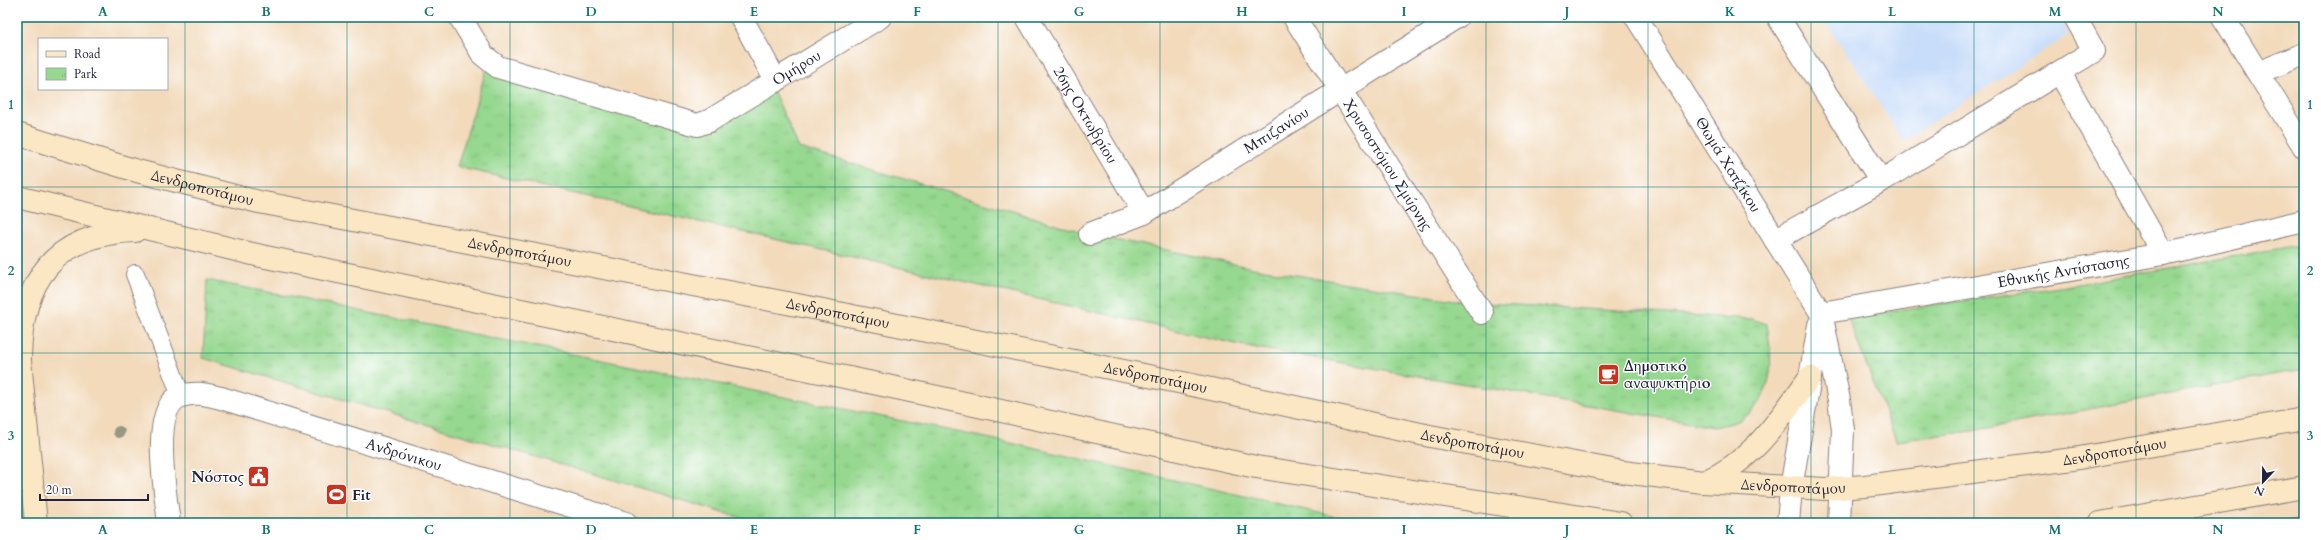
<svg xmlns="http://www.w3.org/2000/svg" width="2321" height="540" font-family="Cardo,serif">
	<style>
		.built { fill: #c8ddf9 }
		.park { fill: url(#park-tufts); stroke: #5c7d65 }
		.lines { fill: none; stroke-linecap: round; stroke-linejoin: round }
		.service-casing { stroke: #8a7e7b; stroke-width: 20 }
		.pedestrian-casing { stroke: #8a7e7b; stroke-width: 24 }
		.minor-casing { stroke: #8a7e7b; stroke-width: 24 }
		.tertiary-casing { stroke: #8a7e7b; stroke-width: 24 }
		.secondary-casing { stroke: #8a7e7b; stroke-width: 24 }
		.service { stroke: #fff; stroke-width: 18 }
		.pedestrian { stroke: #fff; stroke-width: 22 }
		.minor { stroke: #fff; stroke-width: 22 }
		.tertiary { stroke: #fff; stroke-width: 22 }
		.secondary { stroke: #fbe7c3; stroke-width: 22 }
		.tree { fill: #969885 }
		.grid { fill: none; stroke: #0f766e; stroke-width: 1; stroke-opacity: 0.55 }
		.labels { text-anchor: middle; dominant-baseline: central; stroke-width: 3; stroke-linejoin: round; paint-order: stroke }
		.street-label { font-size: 15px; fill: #22223b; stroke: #fff }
		.poi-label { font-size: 15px; font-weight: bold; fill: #22223b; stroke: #fff; text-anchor: start }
		.neatline { fill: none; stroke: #0f766e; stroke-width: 1.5 }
		.grid-label { font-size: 13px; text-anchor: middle; font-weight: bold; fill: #0f766e }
	</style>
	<defs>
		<pattern id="park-tufts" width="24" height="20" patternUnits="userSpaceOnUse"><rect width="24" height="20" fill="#96d88f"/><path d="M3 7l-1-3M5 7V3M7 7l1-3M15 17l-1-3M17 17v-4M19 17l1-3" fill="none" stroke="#81b97c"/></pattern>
	</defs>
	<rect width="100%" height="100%" fill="#fff"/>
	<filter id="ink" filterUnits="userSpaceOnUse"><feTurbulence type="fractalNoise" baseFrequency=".025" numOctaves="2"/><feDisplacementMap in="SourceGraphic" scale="8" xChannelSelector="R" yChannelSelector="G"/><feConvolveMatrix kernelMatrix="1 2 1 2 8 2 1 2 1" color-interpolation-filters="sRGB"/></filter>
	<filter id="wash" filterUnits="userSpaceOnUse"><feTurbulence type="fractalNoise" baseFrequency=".012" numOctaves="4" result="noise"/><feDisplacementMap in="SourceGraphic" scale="16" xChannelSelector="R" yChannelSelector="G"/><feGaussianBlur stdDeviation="0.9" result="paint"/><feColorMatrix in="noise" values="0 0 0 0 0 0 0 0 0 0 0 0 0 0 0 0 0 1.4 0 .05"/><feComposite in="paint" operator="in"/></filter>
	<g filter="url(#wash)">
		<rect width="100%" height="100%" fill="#f2dabb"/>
		<polygon class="built" points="1823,17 2058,17 2069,34 1903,141"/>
		<g class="park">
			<path d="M487 67 697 132 772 88 799 148 1090 234 1258 269 1467 302 1752 319 1767 324C1771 355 1776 382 1755 407 1750 413 1745 418 1738 421 1730 424 1722 425 1714 427L1245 346 457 167Z"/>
			<polygon points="2304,244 2304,369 1972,431 1896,441 1848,317 2067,286"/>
			<polygon points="207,280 1006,442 1363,523 758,523 203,358"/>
			<polygon points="2304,519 2304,523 2276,523"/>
		</g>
	</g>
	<g filter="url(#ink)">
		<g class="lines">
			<defs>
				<polyline id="service" points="135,274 181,396"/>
				<polyline id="pedestrian" points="2060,73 2163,254"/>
				<g id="minor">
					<path id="s1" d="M460 17 483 55 498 67 697 125 709 121 880 17"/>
					<polyline points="741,17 776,81"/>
					<path id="s2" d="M1027 17 1144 213"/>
					<path id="s3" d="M1294 17 1482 313"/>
					<polyline points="1778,17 1881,181"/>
					<polyline points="2223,17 2304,147"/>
					<polyline points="2258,73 2304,54"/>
					<path id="s4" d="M1090 234 1144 213 1457 17"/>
					<polyline points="1775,240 1881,181 2094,51 2075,17"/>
					<path id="s5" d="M1821 313 2163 254 2304 221"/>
					<path id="s6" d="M169 523C166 496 149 407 181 396 195 391 208 395 221 398L626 523"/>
				</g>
				<g id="tertiary">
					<path id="s7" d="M1636 17 1821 313 1839 400 1843 430 1839 523"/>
					<polyline points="1788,523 1791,488 1819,325"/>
				</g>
				<g id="secondary">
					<path id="s8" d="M17 134 137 171 259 202 818 309 1183 383 1430 436 1623 472 1703 482 1825 489 1865 486 2073 459 2304 419"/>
					<polyline points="17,197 261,256 878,384 1256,467 1621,523"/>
					<polyline points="18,341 36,523"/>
					<path d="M20 356C22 279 55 234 135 231"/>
					<path d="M1704 482C1754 461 1779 419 1810 377"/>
					<polyline points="2100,523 2304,487"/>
				</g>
			</defs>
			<use href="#service" class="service-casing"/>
			<use href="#pedestrian" class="pedestrian-casing"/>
			<use href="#minor" class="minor-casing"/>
			<use href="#tertiary" class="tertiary-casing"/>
			<use href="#secondary" class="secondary-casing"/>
			<use href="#service" class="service"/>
			<use href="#pedestrian" class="pedestrian"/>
			<use href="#minor" class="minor"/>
			<use href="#tertiary" class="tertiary"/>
			<use href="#secondary" class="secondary"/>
		</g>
		<circle class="tree" cx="119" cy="432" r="6"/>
	</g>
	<path class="grid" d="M185 17V523M347 17V523M510 17V523M673 17V523M835 17V523M998 17V523M1160 17V523M1323 17V523M1486 17V523M1648 17V523M1811 17V523M1974 17V523M2136 17V523M17 187H2304M17 353H2304"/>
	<defs>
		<symbol id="cafe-square" viewBox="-11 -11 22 22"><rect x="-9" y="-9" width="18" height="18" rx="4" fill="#c8321e" stroke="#fff"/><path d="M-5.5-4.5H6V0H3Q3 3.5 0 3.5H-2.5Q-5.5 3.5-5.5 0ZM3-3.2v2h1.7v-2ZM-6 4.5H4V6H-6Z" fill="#fff"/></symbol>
		<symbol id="civic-square" viewBox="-11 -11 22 22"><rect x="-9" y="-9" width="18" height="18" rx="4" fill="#c8321e" stroke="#fff"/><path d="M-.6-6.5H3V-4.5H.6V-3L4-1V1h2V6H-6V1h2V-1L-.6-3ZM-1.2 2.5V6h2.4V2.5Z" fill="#fff"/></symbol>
		<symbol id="stadium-square" viewBox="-11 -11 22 22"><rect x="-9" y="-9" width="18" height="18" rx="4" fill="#c8321e" stroke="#fff"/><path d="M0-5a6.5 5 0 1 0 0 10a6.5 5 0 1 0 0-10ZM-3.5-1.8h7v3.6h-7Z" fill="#fff"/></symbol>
	</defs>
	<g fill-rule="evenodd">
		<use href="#cafe-square" x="1596" y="362" width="25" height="25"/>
		<use href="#civic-square" x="246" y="464" width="25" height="25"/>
		<use href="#stadium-square" x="324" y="482" width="25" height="25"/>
	</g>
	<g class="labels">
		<g class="street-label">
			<text stroke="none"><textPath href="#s1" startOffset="386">Ομήρου</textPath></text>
			<text stroke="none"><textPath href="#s2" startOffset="114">26ης Οκτωβρίου</textPath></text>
			<text stroke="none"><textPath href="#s4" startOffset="214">Μπιζανίου</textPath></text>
			<text stroke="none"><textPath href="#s3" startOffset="175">Χρυσοστόμου Σμύρνης</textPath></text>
			<text stroke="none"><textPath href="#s7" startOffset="174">Θωμά Χατζίκου</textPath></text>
			<text stroke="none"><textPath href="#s8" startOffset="193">Δενδροποτάμου</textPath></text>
			<text stroke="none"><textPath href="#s8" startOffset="517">Δενδροποτάμου</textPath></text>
			<text stroke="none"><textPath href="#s5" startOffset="246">Εθνικής Αντίστασης</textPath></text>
			<text stroke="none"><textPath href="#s8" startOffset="841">Δενδροποτάμου</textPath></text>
			<text stroke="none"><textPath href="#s8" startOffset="1165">Δενδροποτάμου</textPath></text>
			<text stroke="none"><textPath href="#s8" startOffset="1489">Δενδροποτάμου</textPath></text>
			<text stroke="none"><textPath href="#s8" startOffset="2137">Δενδροποτάμου</textPath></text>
			<text stroke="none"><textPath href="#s6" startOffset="366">Ανδρόνικου</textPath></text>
			<text stroke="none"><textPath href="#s8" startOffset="1813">Δενδροποτάμου</textPath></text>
		</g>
		<g class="poi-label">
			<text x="1624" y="366">Δημοτικό<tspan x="1624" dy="17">αναψυκτήριο</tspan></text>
			<text x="244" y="477" text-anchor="end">Νόστος</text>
			<text x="352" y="495">Fit</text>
		</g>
	</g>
	<rect width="2321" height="540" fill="none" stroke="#fff" stroke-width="44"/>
	<rect x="38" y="38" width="130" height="52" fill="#ffffff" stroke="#a7a7b1"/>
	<rect x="46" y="51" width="20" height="6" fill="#fbe7c3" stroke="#a7a7b1"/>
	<text x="74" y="58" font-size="12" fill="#22223b">Road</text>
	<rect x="46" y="68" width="20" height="12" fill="url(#park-tufts)" stroke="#a7a7b1"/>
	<text x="74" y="78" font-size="12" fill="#22223b">Park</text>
	<g transform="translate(2263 482) rotate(202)" stroke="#ffffff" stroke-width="3" paint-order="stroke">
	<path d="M0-3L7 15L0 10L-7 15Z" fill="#22223b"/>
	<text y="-6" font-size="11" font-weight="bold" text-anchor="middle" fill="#22223b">N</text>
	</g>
	<path d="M40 494v6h108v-6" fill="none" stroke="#22223b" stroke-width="2"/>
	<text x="46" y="494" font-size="12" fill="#22223b" stroke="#ffffff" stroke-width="3" paint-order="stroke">20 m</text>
	<rect x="22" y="22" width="2277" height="496" class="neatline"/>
	<g class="grid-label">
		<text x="103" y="16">A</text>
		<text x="266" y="16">B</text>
		<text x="429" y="16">C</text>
		<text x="591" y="16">D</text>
		<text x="754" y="16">E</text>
		<text x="917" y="16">F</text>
		<text x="1079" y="16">G</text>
		<text x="1242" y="16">H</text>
		<text x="1404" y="16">I</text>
		<text x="1567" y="16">J</text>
		<text x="1730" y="16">K</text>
		<text x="1892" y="16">L</text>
		<text x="2055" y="16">M</text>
		<text x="2218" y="16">N</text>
		<text x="11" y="109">1</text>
		<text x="2310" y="109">1</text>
		<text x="11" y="275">2</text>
		<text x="2310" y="275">2</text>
		<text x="11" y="440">3</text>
		<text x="2310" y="440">3</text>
		<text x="103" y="534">A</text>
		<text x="266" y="534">B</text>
		<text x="429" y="534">C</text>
		<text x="591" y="534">D</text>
		<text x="754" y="534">E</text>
		<text x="917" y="534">F</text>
		<text x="1079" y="534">G</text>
		<text x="1242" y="534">H</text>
		<text x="1404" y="534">I</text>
		<text x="1567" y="534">J</text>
		<text x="1730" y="534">K</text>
		<text x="1892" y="534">L</text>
		<text x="2055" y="534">M</text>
		<text x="2218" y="534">N</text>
	</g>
</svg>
